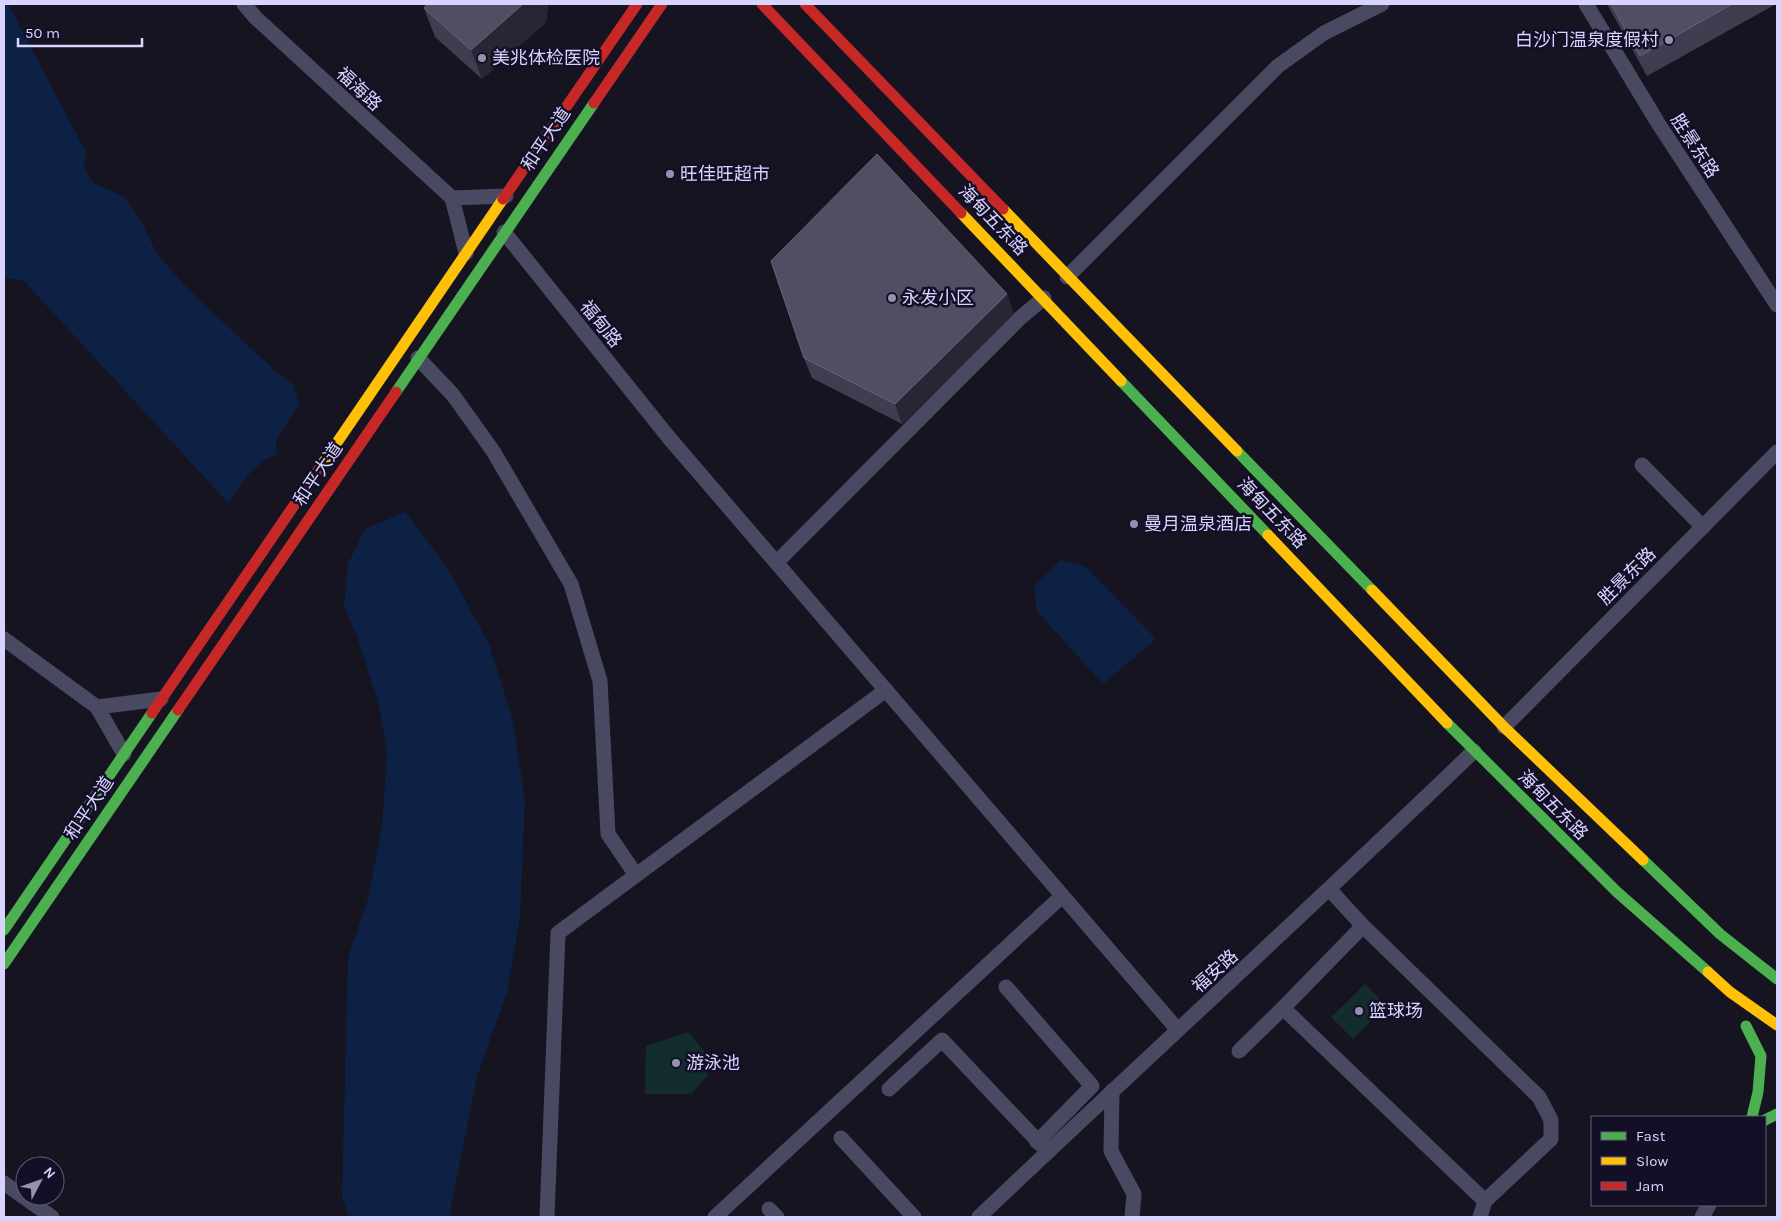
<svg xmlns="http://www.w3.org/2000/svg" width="1781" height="1221" font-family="Karla,'Noto Sans SC',sans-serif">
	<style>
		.grass { fill: #132c2d }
		.water { fill: #0d2144 }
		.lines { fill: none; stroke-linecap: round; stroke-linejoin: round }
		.street { stroke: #4a4962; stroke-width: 15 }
		.fast { stroke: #4caf50; stroke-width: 11 }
		.slow { stroke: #ffc107; stroke-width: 11 }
		.jam { stroke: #c62828; stroke-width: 11 }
		.wall { fill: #403d50 }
		.shaded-wall { fill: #282635 }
		.building { fill: #504e63; stroke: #66637b }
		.poi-dot { fill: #9591b1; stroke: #130f26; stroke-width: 2 }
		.labels { text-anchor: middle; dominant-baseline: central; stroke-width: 5; stroke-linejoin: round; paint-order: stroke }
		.poi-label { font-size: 18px; fill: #d9d4ff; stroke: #130f26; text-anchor: start }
		.street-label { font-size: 18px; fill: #d9d4ff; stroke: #130f26 }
	</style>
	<rect width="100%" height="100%" fill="#161421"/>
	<g class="grass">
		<polygon points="1365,984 1386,1005 1353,1039 1331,1017"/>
		<polygon points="688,1032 705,1052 708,1075 691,1094 645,1094 646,1046"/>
	</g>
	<g class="water">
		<path d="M4 4H8L86 152 84 168 93 183 124 196 140 219 157 254 188 289 273 369 293 384 299 404 276 440V454C252 465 242 482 229 504L24 281 4 278Z"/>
		<polygon points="405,512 447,567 489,644 512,717 525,799 520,917 507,992 477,1077 449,1217 349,1217 342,1196 348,957 368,899 382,826 387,752 378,701 357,637 344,605 348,564 365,529"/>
		<polygon points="1060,560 1086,567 1156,639 1103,684 1037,611 1034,587"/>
	</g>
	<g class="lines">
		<g class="street">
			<polyline points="244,4 256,18 452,198"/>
			<polyline points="1586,4 1658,123 1777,305"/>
			<polyline points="452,198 466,253"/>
			<polyline points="452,198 506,196"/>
			<polyline points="504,232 670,439 1177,1029"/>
			<polyline points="1067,277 1278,66 1324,33 1382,4"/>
			<polyline points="418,358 453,395 493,451 571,584 600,681 608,834 636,875"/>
			<polyline points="1642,465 1703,527"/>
			<polyline points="777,562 1020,318 1044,298"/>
			<polyline points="4,639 97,707 124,754"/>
			<polyline points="97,707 161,699"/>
			<polyline points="1504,727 1777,452"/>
			<polyline points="1330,890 1363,926 1539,1097 1551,1120 1551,1139 1485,1201 1480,1217"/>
			<polyline points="1363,926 1283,1008 1485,1201"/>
			<polyline points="1006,987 1092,1086 1037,1142"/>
			<polyline points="1239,1051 1283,1008"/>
			<polyline points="889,1089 942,1040 1048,1152"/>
			<polyline points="1112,1091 1111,1151 1134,1194 1132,1217"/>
			<polyline points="841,1138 914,1217"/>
			<polyline points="4,1183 52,1217"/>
			<polyline points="769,1209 777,1217"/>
			<polyline points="547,1217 558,933 886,690"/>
			<polyline points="715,1217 1062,896"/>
			<path d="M979 1217C1143 1061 1311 908 1474 751"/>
			<polyline points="1702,1217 1709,1205"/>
		</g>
		<g class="fast">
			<polyline points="1121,381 1268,535"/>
			<polyline points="396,392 594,103"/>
			<polyline points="1237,451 1372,590"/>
			<polyline points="1447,723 1617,892 1708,972"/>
			<polyline points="1643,860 1720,934 1777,979"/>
			<polyline points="4,930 152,713"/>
			<polyline points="4,964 178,710"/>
			<polyline points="1746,1026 1761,1056 1758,1092 1752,1117"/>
			<polyline points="1765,1120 1777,1114"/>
		</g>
		<g class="slow">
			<polyline points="1003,209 1237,451"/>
			<polyline points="961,213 1121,381"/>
			<polyline points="321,466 503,199"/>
			<polyline points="1268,535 1447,723"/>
			<polyline points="1372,590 1504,727 1643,860"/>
			<polyline points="1708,972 1730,992 1777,1025"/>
		</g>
		<g class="jam">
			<polyline points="762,4 961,213"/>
			<polyline points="805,4 1003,209"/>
			<polyline points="594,103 662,4"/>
			<polyline points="503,199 637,4"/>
			<polyline points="178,710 396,392"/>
			<polyline points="152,713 321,466"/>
		</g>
	</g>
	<g class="wall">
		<polygon points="427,4 548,4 546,22 482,79 435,37 424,8"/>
		<polygon points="1607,4 1776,4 1647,76"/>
		<polygon points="1007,294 1014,314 902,424 812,378 804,358"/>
	</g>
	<g class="shaded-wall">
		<polygon points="523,4 548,4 546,22 482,79 471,50"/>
		<polygon points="1007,294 1014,314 902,424 895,404"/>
	</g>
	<g class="building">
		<polygon points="427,4 523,4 471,50 424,8"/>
		<polygon points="1611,4 1732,4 1640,56"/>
		<polygon points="877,154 1007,294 895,404 804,358 771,261"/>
	</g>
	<g class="poi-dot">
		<circle cx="1669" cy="40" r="5"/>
		<circle cx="482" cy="58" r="5"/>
		<circle cx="670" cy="174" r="5"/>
		<circle cx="892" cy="298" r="5"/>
		<circle cx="1134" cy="524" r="5"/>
		<circle cx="1359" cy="1011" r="5"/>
		<circle cx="676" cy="1063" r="5"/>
	</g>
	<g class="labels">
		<g class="poi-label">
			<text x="1659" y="40" text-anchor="end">白沙门温泉度假村</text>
			<text x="492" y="58">美兆体检医院</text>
			<text x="680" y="174">旺佳旺超市</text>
			<text x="902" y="298">永发小区</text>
			<text x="1144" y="524">曼月温泉酒店</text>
			<text x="1369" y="1011">篮球场</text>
			<text x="686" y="1063">游泳池</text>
		</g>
		<g class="street-label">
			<text transform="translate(359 89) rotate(43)">福海路</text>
			<text transform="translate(546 139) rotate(-56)">和平大道</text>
			<text transform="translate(1695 146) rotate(57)">胜景东路</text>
			<text transform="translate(993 220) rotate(46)">海甸五东路</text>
			<text transform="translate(601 324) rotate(51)">福甸路</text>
			<text transform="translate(318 474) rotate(-56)">和平大道</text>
			<text transform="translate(1272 513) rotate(46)">海甸五东路</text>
			<text transform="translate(1627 576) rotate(-45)">胜景东路</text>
			<text transform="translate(1553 805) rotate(45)">海甸五东路</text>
			<text transform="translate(89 808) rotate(-56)">和平大道</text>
			<text transform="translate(1215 971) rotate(-42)">福安路</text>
		</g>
	</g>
	<rect width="1781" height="1221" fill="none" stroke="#d9d4ff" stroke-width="10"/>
	<rect x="1591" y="1116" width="175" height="90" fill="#130f26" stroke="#625e7d"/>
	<rect x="1601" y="1132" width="25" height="8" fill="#4caf50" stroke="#625e7d"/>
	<text x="1636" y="1141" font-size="15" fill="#d9d4ff">Fast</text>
	<rect x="1601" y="1157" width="25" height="8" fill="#ffc107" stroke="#625e7d"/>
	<text x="1636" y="1166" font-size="15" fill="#d9d4ff">Slow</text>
	<rect x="1601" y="1182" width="25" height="8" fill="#c62828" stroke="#625e7d"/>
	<text x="1636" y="1191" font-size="15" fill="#d9d4ff">Jam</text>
	<g transform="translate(40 1181) rotate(49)"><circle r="24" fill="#130f26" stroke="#625e7d"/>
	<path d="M0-4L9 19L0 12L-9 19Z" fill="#9591b1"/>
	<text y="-8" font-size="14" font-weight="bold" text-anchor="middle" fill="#d9d4ff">N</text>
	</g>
	<path d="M18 38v8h124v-8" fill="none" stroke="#d9d4ff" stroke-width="2.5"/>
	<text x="25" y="38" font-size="15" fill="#d9d4ff" stroke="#130f26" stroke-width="4" paint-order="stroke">50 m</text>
</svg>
